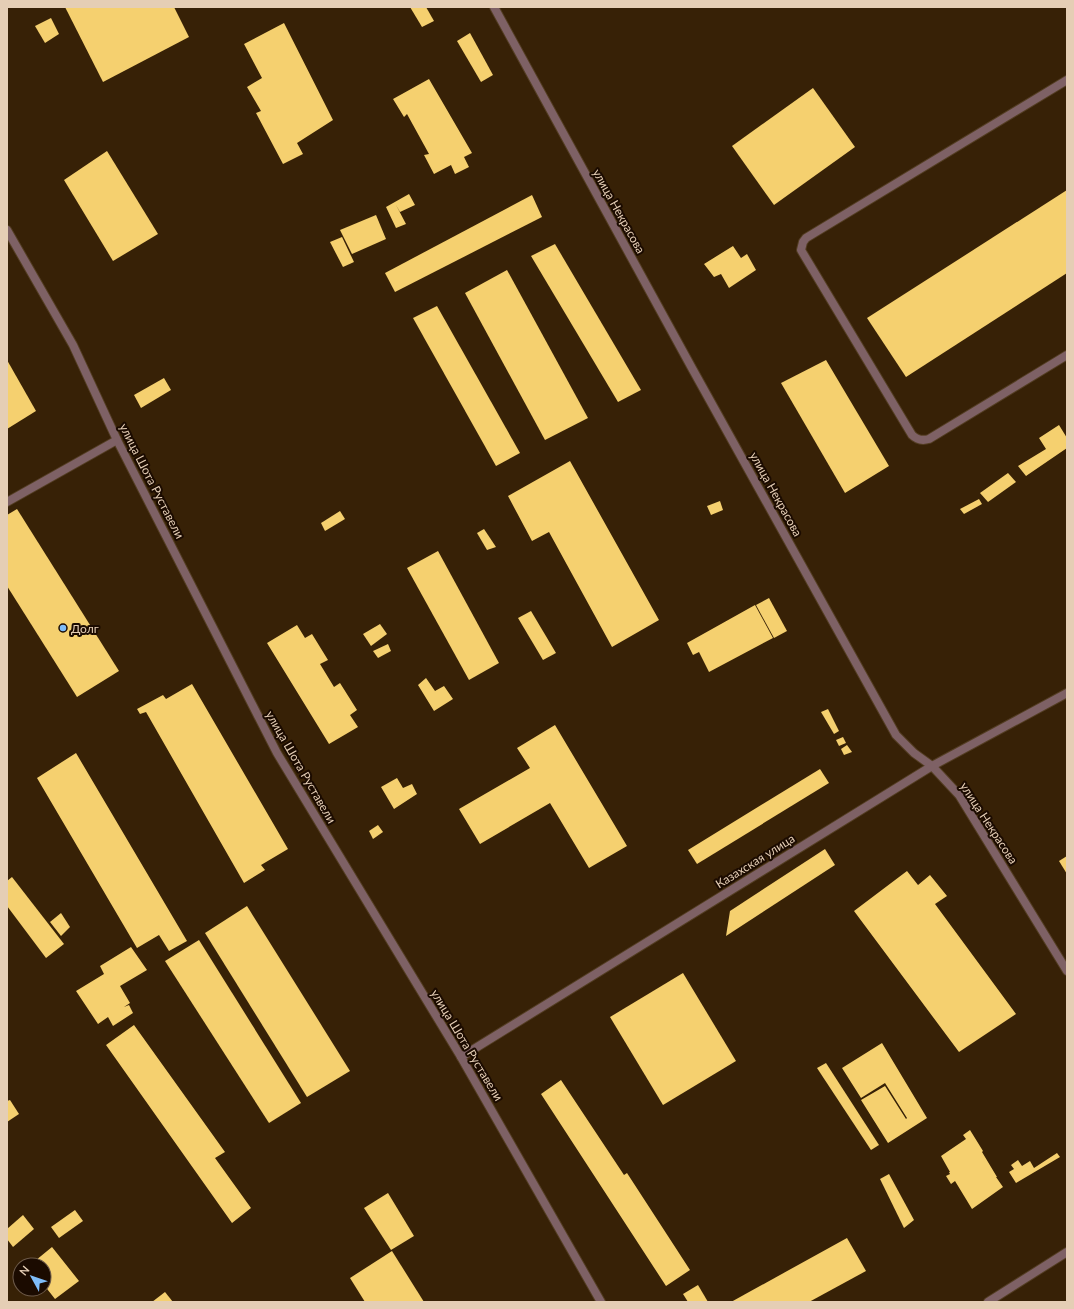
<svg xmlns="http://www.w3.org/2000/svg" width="1074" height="1309" font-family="Lato,sans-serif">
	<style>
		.building { fill: #f5d06f }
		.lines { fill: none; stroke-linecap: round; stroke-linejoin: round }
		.service-casing { stroke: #533d22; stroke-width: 10 }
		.minor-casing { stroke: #533d22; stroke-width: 10 }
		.service { stroke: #7e6165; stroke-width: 8 }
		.minor { stroke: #7e6165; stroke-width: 8 }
		.poi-dot { fill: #7fbdf9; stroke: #1b0b00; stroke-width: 1.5 }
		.labels { text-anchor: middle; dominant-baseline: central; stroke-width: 4; stroke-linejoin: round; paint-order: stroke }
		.street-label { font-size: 12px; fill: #e5ceb5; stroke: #1b0b00 }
		.poi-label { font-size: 12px; fill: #e5ceb5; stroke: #1b0b00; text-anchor: start }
	</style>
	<rect width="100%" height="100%" fill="#372106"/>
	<g class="building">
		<polygon points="65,7 174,7 189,37 103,82"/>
		<polygon points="410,7 426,7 434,21 422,27"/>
		<polygon points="51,18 59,34 45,43 35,26"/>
		<polygon points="284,23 333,120 297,143 303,154 283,164 256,113 261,111 247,87 262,78 244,44"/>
		<polygon points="470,33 493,75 481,82 457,41"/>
		<polygon points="429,79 472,153 464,157 469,167 455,174 451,165 434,174 424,155 429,154 407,114 404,117 393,99"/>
		<polygon points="813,88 855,147 774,205 732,146"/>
		<polygon points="107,151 158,234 113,261 64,180"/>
		<polygon points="1067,190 1067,273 906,377 867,318"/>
		<polygon points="409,194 415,205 400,212 396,205 406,224 396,228 386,207"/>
		<polygon points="532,195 542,217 395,292 385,273"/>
		<polygon points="376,215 386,239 352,254 340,230"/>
		<polygon points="342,237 354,262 343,267 330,242"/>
		<polygon points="555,244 641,390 618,402 531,256"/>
		<polygon points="733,246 741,258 747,254 756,270 729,288 721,274 714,277 704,264"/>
		<polygon points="507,270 588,418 545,440 465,293"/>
		<polygon points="437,306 520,453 496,466 413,318"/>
		<polygon points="7,360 36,411 7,429"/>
		<polygon points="826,360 889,466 845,493 781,383"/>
		<polygon points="164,378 171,390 141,408 134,395"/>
		<polygon points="1059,425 1067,438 1067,448 1026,476 1018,466 1046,449 1039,438"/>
		<polygon points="570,461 659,620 612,647 549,532 532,541 508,496"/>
		<polygon points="1008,473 1016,482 988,502 980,493"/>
		<polygon points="979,499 982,504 964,514 960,509"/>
		<polygon points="720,501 723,510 711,515 707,506"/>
		<polygon points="17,509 119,671 77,697 7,586 7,515"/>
		<polygon points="340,511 345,519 325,531 321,523"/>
		<polygon points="484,529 496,547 487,550 477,533"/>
		<polygon points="438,551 499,663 469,680 407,568"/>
		<polygon points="769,598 787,631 774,638 756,605"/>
		<polygon points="755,605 773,638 709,672 699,652 693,655 687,643"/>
		<polygon points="531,611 556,653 543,660 518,618"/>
		<polygon points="380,624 387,634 371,646 363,634"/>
		<polygon points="297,625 305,638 312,634 328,660 320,664 334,687 340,683 357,710 350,715 358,727 329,744 267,643"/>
		<polygon points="388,644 391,651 378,658 373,651"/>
		<polygon points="426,678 435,691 444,686 453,699 434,711 418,685"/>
		<polygon points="192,684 288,849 261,865 265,870 244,883 146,712 140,714 137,709 163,695 166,699"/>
		<polygon points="828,709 839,731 834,734 821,712"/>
		<polygon points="555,725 627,846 589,868 550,803 480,844 459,809 530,768 517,748"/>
		<polygon points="843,737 846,743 839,746 836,740"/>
		<polygon points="847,745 852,752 844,755 841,749"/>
		<polygon points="76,753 187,941 169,951 159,935 137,948 37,778"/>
		<polygon points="820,769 829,783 697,864 688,850"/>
		<polygon points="397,778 403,788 412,784 417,794 394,809 381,787"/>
		<polygon points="378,825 383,832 373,839 369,831"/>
		<polygon points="825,849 835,865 726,936 730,911"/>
		<polygon points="1067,856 1067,874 1059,861"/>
		<polygon points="907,871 918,885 930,875 947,896 935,904 1016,1014 959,1052 854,911"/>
		<polygon points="12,877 64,944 46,958 7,906 7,881"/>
		<polygon points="247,906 350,1071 307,1097 205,933"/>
		<polygon points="61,913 70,927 61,936 50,922"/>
		<polygon points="199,940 301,1103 269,1123 165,961"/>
		<polygon points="131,947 147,970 120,986 130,1003 124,1007 129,1005 133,1013 113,1026 108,1017 98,1024 76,991 104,974 100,966"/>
		<polygon points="683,973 736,1061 663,1105 610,1017"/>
		<polygon points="134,1025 225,1152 215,1158 251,1208 232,1223 106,1045"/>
		<polygon points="882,1043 927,1118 888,1143 861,1100 885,1086 906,1119 907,1118 885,1083 861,1098 842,1068"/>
		<polygon points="826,1063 879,1145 871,1150 817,1068"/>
		<polygon points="561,1080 624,1175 627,1173 690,1270 666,1286 541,1094"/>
		<polygon points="10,1100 19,1114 7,1122 7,1101"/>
		<polygon points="970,1130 983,1151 982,1152 997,1177 996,1177 1003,1187 972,1209 955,1181 951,1184 946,1176 950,1174 949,1172 950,1172 941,1156 966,1139 963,1135"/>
		<polygon points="1057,1153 1060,1157 1016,1183 1009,1172 1014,1169 1011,1165 1018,1160 1022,1166 1030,1161 1034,1168"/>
		<polygon points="889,1174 914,1220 904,1228 880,1179"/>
		<polygon points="388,1193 414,1236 391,1250 364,1208"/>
		<polygon points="75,1210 83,1221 59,1238 51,1227"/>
		<polygon points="23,1215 34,1229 13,1247 7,1239 7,1229"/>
		<polygon points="847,1238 866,1271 809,1302 731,1302"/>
		<polygon points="52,1247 79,1281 55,1299 44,1285 44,1265 30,1265"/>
		<polygon points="392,1251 424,1302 365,1302 350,1278"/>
		<polygon points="698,1285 708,1302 688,1302 683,1294"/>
		<polygon points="165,1292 173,1302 152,1302"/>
	</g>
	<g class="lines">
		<defs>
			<path id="service" d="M1067 80 806 238 803 242 801 250 912 435C917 440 922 441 929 439L1067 355"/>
			<g id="minor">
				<polyline points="494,7 693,370 896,735 914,753 932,766 959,795 1067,971"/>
				<polyline points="7,230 73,345 117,440 277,753 461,1057 601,1302"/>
				<polyline points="7,502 117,440"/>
				<polyline points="461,1057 932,766 1067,693"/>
				<polyline points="988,1302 1067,1252"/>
			</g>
		</defs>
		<use href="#service" class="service-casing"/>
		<use href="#minor" class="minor-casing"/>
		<use href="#service" class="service"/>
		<use href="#minor" class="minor"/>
	</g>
	<circle class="poi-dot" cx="63" cy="628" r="4"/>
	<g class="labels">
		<g class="street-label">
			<text transform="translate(619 211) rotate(61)">улица Некрасова</text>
			<text transform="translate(152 481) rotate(63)">улица Шота Руставели</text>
			<text transform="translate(776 494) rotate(61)">улица Некрасова</text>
			<text transform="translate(301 767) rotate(60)">улица Шота Руставели</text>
			<text transform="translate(989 823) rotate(57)">улица Некрасова</text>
			<text transform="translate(755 861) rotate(-32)">Казахская улица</text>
			<text transform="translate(467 1045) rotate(59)">улица Шота Руставели</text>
		</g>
		<g class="poi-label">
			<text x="71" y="628">Долг</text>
		</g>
	</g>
	<rect width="1074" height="1309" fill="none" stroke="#e5ceb5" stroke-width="16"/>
	<g transform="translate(32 1277) rotate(310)"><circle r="19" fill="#1b0b00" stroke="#6c5948"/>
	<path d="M0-3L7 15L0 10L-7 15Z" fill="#7fbdf9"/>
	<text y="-6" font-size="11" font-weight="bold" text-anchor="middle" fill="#e5ceb5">N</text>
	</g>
</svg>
